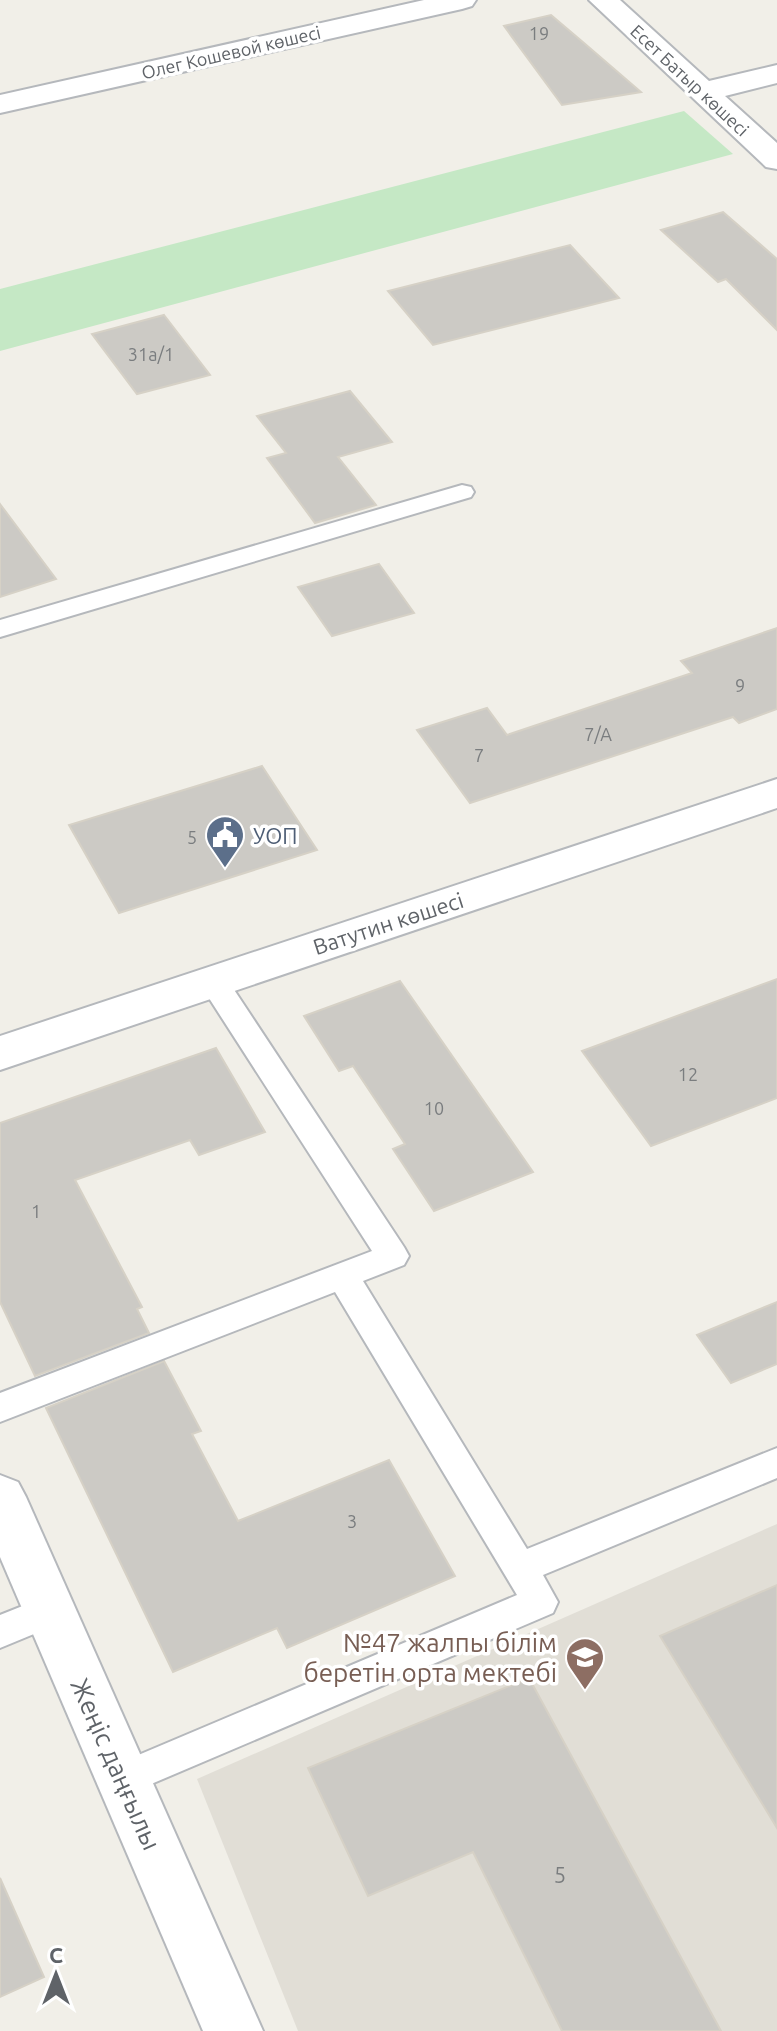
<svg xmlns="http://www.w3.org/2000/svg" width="777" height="2031" font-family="Ubuntu,sans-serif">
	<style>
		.education { fill: #e1ded6 }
		.green { fill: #c5e8c5 }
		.building { fill: #cccac5; stroke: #d6d1c6; stroke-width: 2 }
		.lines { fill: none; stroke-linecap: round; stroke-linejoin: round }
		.service-casing { stroke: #b5b8bc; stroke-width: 4 }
		.minor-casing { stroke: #b5b8bc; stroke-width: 4 }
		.service { fill: #fff; fill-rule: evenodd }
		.minor { fill: #fff; fill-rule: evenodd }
		.labels { text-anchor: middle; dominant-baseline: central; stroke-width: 7; stroke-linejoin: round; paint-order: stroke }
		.number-label { font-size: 18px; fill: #7a7d7f }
		.far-street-label { font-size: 18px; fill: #5f6368; stroke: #fff }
		.service-label { font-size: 22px; fill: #4e5e75; stroke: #fff; text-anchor: start }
		.street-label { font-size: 22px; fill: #5f6368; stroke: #fff }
		.near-number-label { font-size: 22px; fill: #7a7d7f }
		.near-education-label { font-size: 26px; fill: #785e54; stroke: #fff; text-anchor: end }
		.near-street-label { font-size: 26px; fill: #5f6368; stroke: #fff }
	</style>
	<rect width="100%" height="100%" fill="#f1efe8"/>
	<polygon class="education" points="777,1524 777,2031 298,2031 197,1779"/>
	<polygon class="green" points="684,111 733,154 0,351 0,289"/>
	<g class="building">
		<polygon points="551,15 584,43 641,92 562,105 504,26"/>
		<polygon points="723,212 777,259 777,330 726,279 718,282 661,230"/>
		<polygon points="570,245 619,298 433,345 388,291"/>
		<polygon points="164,315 210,375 137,394 92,334"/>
		<polygon points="350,391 392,442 338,457 376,505 315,523 267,458 286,453 257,416"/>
		<polygon points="0,504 56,579 0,597"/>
		<polygon points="379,564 414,613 332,636 298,587"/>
		<polygon points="777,628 777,709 739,723 733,717 470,803 417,730 487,708 507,735 692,673 681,661"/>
		<polygon points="262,766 317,850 119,913 69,825"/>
		<polygon points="777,979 777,1098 651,1146 582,1051"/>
		<polygon points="400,981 533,1172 434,1211 393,1149 405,1144 353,1066 339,1071 304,1016"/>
		<polygon points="216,1048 265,1132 199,1155 190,1140 75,1180 142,1307 137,1309 149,1333 35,1376 0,1302 0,1123"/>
		<polygon points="777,1302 777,1364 731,1383 697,1335"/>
		<polygon points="164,1361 201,1431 192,1434 238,1521 389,1460 455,1576 287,1648 277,1628 173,1672 46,1408"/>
		<polygon points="777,1585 777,1828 660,1636"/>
		<polygon points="529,1678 721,2031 562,2031 473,1852 368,1896 308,1768"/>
		<polygon points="0,1878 44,1977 0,1997"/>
	</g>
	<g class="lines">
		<defs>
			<g id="service">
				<polygon points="462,485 471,487 474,492 471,497 0,637 0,620"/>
				<polygon points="213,970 223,973 404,1247 409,1256 404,1265 363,1281 527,1549 777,1448 777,1478 543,1575 558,1602 553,1613 123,1796 110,1791 104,1779 110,1767 517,1595 335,1292 0,1422 0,1393 372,1251 198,981 203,973"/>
				<polygon points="50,1595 63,1600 68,1611 63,1622 0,1648 0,1615"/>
			</g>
			<g id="minor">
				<polygon points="424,0 476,0 472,6 462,9 0,113 0,95"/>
				<polygon points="589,0 620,0 709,81 777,65 777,83 725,96 777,143 777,169 766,167"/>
				<polygon points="777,779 777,808 0,1070 0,1036"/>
				<polygon points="0,1475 18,1482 26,1497 263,2031 203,2031 0,1557"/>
			</g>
		</defs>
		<use href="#service" class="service-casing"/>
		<use href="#minor" class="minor-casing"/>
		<use href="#service" class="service"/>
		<use href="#minor" class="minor"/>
	</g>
	<defs>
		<symbol id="civic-pin" viewBox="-11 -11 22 30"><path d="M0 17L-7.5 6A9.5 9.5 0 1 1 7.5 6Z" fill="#5c6f8a" stroke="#fff"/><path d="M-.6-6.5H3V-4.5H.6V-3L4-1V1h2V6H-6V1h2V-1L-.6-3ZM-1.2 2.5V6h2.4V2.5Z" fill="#fff"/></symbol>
		<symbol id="school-pin" viewBox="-11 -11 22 30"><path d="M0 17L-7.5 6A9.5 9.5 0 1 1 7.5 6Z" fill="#8d6e63" stroke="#fff"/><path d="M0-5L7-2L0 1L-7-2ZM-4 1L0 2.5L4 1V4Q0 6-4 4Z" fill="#fff"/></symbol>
	</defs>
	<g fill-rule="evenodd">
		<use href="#civic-pin" x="203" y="813" width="44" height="60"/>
		<use href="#school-pin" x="563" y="1635" width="44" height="60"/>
	</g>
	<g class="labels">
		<g class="number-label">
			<text x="539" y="33">19</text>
			<text x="151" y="354">31а/1</text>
			<text x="740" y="685">9</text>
			<text x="598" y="734">7/А</text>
			<text x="479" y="755">7</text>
			<text x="192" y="837">5</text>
			<text x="688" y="1074">12</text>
			<text x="434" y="1108">10</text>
			<text x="36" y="1211">1</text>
			<text x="352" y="1521">3</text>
		</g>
		<g class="far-street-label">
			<text transform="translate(231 52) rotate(-13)">Олег Кошевой көшесі</text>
			<text transform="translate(690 80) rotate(43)">Есет Батыр көшесі</text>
		</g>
		<g class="service-label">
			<text x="253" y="835">УОП</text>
		</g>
		<g class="street-label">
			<text transform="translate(388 923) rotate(-18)">Ватутин көшесі</text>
		</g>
		<g class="near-number-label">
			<text x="560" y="1874">5</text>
		</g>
		<g class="near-education-label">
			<text x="557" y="1642">№47 жалпы білім<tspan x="557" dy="30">беретін орта мектебі</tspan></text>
		</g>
		<g class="near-street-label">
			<text transform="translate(116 1764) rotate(66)">Жеңіс даңғылы</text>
		</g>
	</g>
	<g transform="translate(56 1975)" stroke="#ffffff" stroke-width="6" paint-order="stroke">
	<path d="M0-6L14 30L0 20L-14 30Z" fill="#5f6368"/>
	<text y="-12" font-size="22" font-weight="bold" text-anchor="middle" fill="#5f6368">С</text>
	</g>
</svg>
